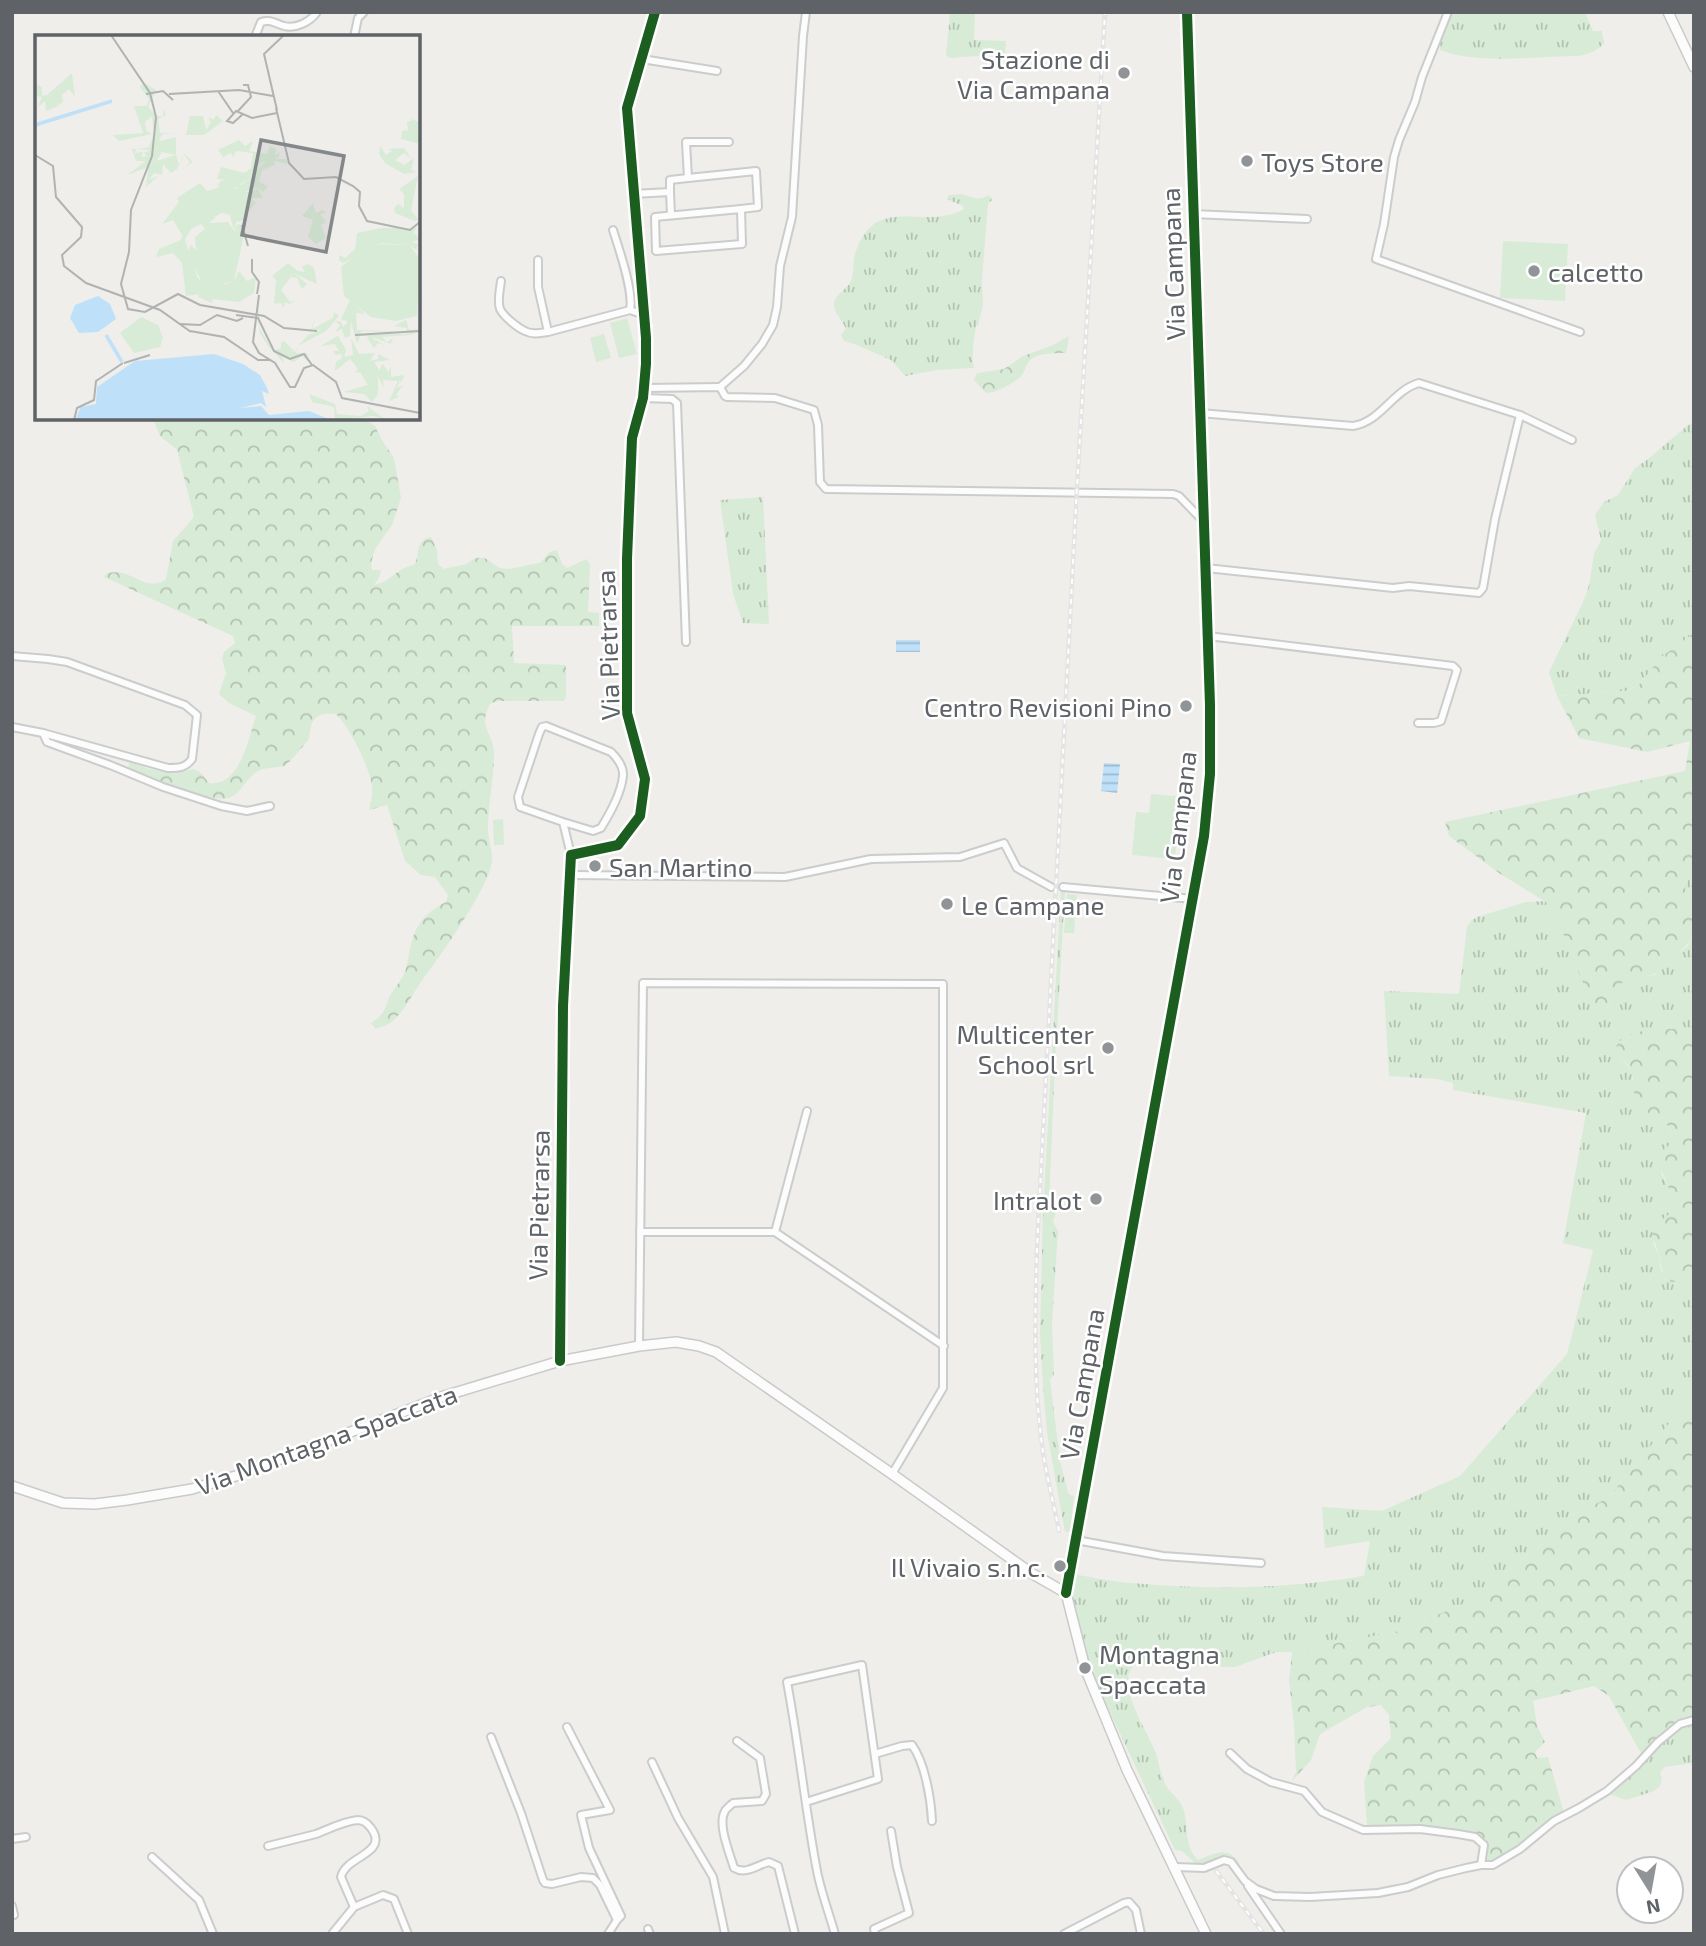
<svg xmlns="http://www.w3.org/2000/svg" width="1706" height="1946" font-family="'Exo 2',sans-serif">
	<style>
		.grass { fill: url(#grass-tufts) }
		.forest { fill: url(#forest-crowns) }
		.pitch { fill: #d8ebd6 }
		.water { fill: url(#water-rules) }
		.lines { fill: none; stroke-linecap: round; stroke-linejoin: round }
		.minor-casing { stroke: #cbcccc; stroke-width: 10 }
		.tertiary-casing { stroke: #cbcccc; stroke-width: 11 }
		.secondary-casing { stroke: #cacacb; stroke-width: 12 }
		.minor { stroke: #fdfcfc; stroke-width: 6 }
		.tertiary { stroke: #fdfcfc; stroke-width: 8 }
		.secondary { stroke: #fdfcfc; stroke-width: 9 }
		.rail-casing { stroke: #e4e4e4; stroke-width: 4.5 }
		.rail { stroke: #fff; stroke-width: 2; stroke-dasharray: 5; stroke-linecap: butt }
		.cycleway-casing { stroke: #fff; stroke-width: 15 }
		.cycleway { stroke: #1b5e20; stroke-width: 10 }
		.poi-dot { fill: #919496; stroke: #fff; stroke-width: 2.5 }
		.labels { text-anchor: middle; dominant-baseline: central; stroke-width: 5; stroke-linejoin: round; paint-order: stroke }
		.poi-label { font-size: 26px; fill: #5f6368; stroke: #fff; text-anchor: end }
		.street-label { font-size: 26px; fill: #5f6368; stroke: #fff }
		.inset-river { fill: none; stroke: #bfe0f9; stroke-width: 3.5 }
		.inset-road { fill: none; stroke: #b1b2b2; stroke-width: 2 }
		.view { fill: #84888a; fill-opacity: 0.15; stroke: #84888a; stroke-width: 3.5 }
		.inset-edge { fill: none; stroke: #5f6368; stroke-width: 3.5 }
	</style>
	<defs>
		<pattern id="grass-tufts" width="24" height="20" patternUnits="userSpaceOnUse" patternTransform="scale(1.75)"><rect width="24" height="20" fill="#d8ebd6"/><path d="M3 7l-1-3M5 7V3M7 7l1-3M15 17l-1-3M17 17v-4M19 17l1-3" fill="none" stroke="#b2c2b1"/></pattern>
		<pattern id="forest-crowns" width="20" height="18" patternUnits="userSpaceOnUse" patternTransform="scale(1.75)"><rect width="20" height="18" fill="#d8ebd6"/><path d="M2 6a3 3 0 1 1 6 0M12 15a3 3 0 1 1 6 0" fill="none" stroke="#b2c2b1"/></pattern>
		<pattern id="water-rules" width="6" height="5" patternUnits="userSpaceOnUse" patternTransform="scale(1.75)"><rect width="6" height="5" fill="#bfe0f9"/><path d="M0 2.5h6" fill="none" stroke="#9eb9cd"/></pattern>
	</defs>
	<rect width="100%" height="100%" fill="#efeeea"/>
	<g class="grass">
		<polygon points="950,12 975,12 974,40 1006,41 1005,54 950,58 946,55"/>
		<path d="M1450 12H1585L1593 31H1602L1604 43C1597 51 1589 54 1579 56 1537 56 1479 65 1440 50L1441 46 1437 44Z"/>
		<path d="M962 194C972 197 979 202 988 195L993 199 988 204 982 278 983 306 978 325 976 326C974 340 971 355 974 368L937 370 905 376 891 360 857 345 844 341 841 335 846 329C843 321 838 317 835 310 829 296 849 290 852 278 855 269 852 260 856 251 877 192 924 232 964 209L963 206 947 199 949 195Z"/>
		<polygon points="1694,422 1694,633 1660,658 1640,684 1626,691 1557,696 1549,672 1584,600 1589,585 1594,554 1601,540 1595,515 1604,502 1618,495 1635,468 1648,459 1688,425"/>
		<polygon points="763,497 769,624 743,623 733,594 720,500"/>
		<path d="M1694 873V909C1685 899 1680 881 1694 873Z"/>
		<path d="M1061 891H1065L1055 1063 1049 1202 1059 1203C1058 1211 1054 1215 1053 1222L1058 1231 1052 1324 1054 1375 1050 1379 1060 1461 1068 1492 1070 1495 1074 1496 1070 1531 1065 1532 1047 1432 1043 1387 1040 1334 1043 1211Z"/>
		<path d="M1546 901 1608 1010C1607 1000 1614 984 1624 979 1633 976 1645 976 1655 975L1667 959 1687 947 1694 934V1034L1688 1029 1619 1054 1632 1072V1079L1645 1112C1661 1116 1669 1121 1672 1137L1677 1140 1661 1173 1668 1186 1675 1209 1653 1243 1659 1256 1661 1271 1685 1281 1694 1271V1393L1608 1498 1569 1517 1561 1529 1468 1602 1454 1608 1399 1631 1292 1652H1276L1235 1667 1134 1665C1115 1685 1147 1730 1155 1751 1159 1762 1161 1778 1167 1787 1171 1793 1177 1797 1181 1804 1191 1822 1181 1843 1198 1860 1215 1853 1228 1845 1240 1864 1226 1852 1212 1860 1197 1865L1182 1851 1175 1850 1098 1687 1075 1622 1069 1594 1072 1574C1092 1577 1112 1582 1131 1583 1208 1590 1287 1589 1364 1576L1370 1541 1325 1548 1322 1507 1382 1511 1460 1476 1567 1354 1593 1250 1563 1243 1586 1113 1453 1090V1083L1437 1079 1389 1076 1384 991 1459 994 1467 927 1471 921 1477 917 1526 902Z"/>
		<polygon points="1690,1724 1694,1724 1694,1763 1665,1767 1660,1772 1662,1779 1660,1786 1654,1791 1626,1800 1610,1794 1665,1740 1677,1730"/>
	</g>
	<g class="forest">
		<path d="M1069 336 1066 353C1057 353 1041 353 1033 358 1026 361 1026 371 1021 376 1015 383 994 394 986 393L974 380 977 373 1004 369 1023 356 1051 346Z"/>
		<path d="M153 418H363L375 426 382 440 394 458 401 498 392 525 375 549 371 563 372 570H381L379 578 374 585 384 582 402 569 415 564C420 553 415 540 431 537L437 550 438 564 444 569C451 567 460 566 466 564 472 561 474 557 481 558 490 558 493 566 501 568 512 571 528 564 540 563L550 552 557 550 562 564 567 568 587 559 590 565 588 612 599 613V626H512L514 663 566 665V697L563 701H497L490 704C477 729 494 732 494 754 494 779 488 804 488 829 488 840 493 851 492 861 489 889 437 960 419 985 408 1001 396 1028 375 1028L371 1023C384 1014 384 1012 389 998 393 989 400 983 404 974 409 962 409 949 413 937 419 920 431 909 446 902L448 895 435 877 421 875 405 861 387 805 369 810C370 803 373 795 372 788 371 769 349 726 336 714 315 712 311 719 309 739 305 744 288 765 284 766 276 768 265 767 258 771 247 777 242 792 231 797 216 806 147 775 128 768L130 762 149 769 174 773 194 769 200 772 209 783C240 787 248 739 256 716L229 703 219 694 226 673 222 659 224 652 235 643 233 636 104 577 107 573C113 572 120 572 126 574 140 579 151 590 166 579L173 541 194 517 177 450 160 436Z"/>
		<path d="M1694 633V873C1680 881 1685 899 1694 909 1694 940 1694 943 1667 959 1662 985 1628 969 1615 990 1610 997 1607 1002 1608 1010L1601 1014 1596 1015 1563 933 1546 902 1499 873 1449 836 1445 822 1685 771 1690 741 1647 752 1579 738 1557 696 1627 691 1640 684 1660 658Z"/>
		<path d="M1652 1029H1688L1694 1034V1271L1685 1281 1671 1282C1660 1269 1663 1271 1659 1256 1657 1247 1653 1239 1651 1229L1675 1209 1668 1186 1657 1159 1665 1148 1677 1140 1672 1137C1667 1111 1650 1121 1638 1104 1632 1094 1635 1081 1631 1071 1628 1062 1619 1057 1616 1047 1622 1034 1639 1032 1652 1029Z"/>
		<path d="M1694 1393V1716L1681 1719 1658 1738 1642 1755 1609 1696 1594 1686 1533 1701 1537 1726 1545 1742 1535 1752 1537 1758 1548 1757 1564 1813C1544 1828 1509 1862 1485 1863L1487 1853 1486 1845 1470 1835 1369 1828 1367 1825 1364 1782 1373 1756 1391 1738 1389 1715 1381 1705 1367 1707 1320 1734 1311 1760 1291 1782 1296 1772 1294 1725 1289 1681 1292 1652 1399 1631 1454 1608 1468 1602 1561 1529 1569 1517 1608 1498Z"/>
	</g>
	<g class="pitch">
		<polygon points="1503,241 1568,244 1565,301 1500,298"/>
		<polygon points="627,318 637,354 619,358 610,323"/>
		<polygon points="604,334 611,358 596,362 590,338"/>
		<polygon points="1151,794 1188,797 1187,816 1179,816 1175,859 1132,855 1136,812 1149,813"/>
		<polygon points="503,819 504,845 494,845 493,820"/>
		<polygon points="1067,894 1077,895 1074,933 1064,933"/>
	</g>
	<g class="water">
		<rect x="896" y="640" width="24" height="12"/>
		<polygon points="1104,763 1120,764 1117,793 1101,791"/>
	</g>
	<g class="lines">
		<defs>
			<g id="minor">
				<polyline points="1448,12 1422,77 1415,102 1399,140 1394,157 1384,224 1376,259 1580,332"/>
				<path d="M255 37 261 22C271 19 274 23 284 26 296 29 310 22 317 12"/>
				<polyline points="354,37 358,18 364,12"/>
				<polyline points="642,59 717,71"/>
				<polyline points="729,142 686,142 688,178 756,171 758,207 741,209"/>
				<polyline points="670,192 671,215"/>
				<polyline points="633,194 670,192 670,180 688,178"/>
				<polygon points="741,209 742,244 656,251 655,217"/>
				<polyline points="1193,214 1307,219"/>
				<path d="M613 230C619 249 634 292 630 310"/>
				<polyline points="538,260 538,287 548,332 630,310 644,315"/>
				<path d="M501 281C500 290 497 301 500 309 504 317 518 328 525 331 532 335 540 333 548 332"/>
				<polyline points="720,387 744,366 762,344 773,325 777,307 780,266 792,217 803,36 806,12"/>
				<polyline points="644,388 720,387 725,396 727,397 775,398 814,410 818,425 820,482 826,489 1173,494 1179,496 1204,522"/>
				<polyline points="643,398 672,399 677,403 686,642"/>
				<path d="M1200 413 1353 426C1381 422 1393 390 1419 383L1520 415 1572 440"/>
				<polyline points="1206,568 1393,588 1409,586 1479,593 1483,588 1495,519 1520,415"/>
				<polyline points="1208,636 1453,666 1457,670 1441,721 1434,723 1418,723"/>
				<path d="M12 656 48 659 67 662 185 705 197 715 192 759C185 768 179 768 168 768L43 733 12 727"/>
				<polyline points="43,733 47,742 110,765 163,787 221,806 247,811 270,806"/>
				<path d="M563 822 593 831 601 828C610 813 621 794 623 776 624 767 617 758 611 752L546 726 542 727 539 734 518 797 520 807 563 822 571 855"/>
				<polyline points="569,875 785,877 871,859 960,857 1004,843 1017,868 1051,887"/>
				<polyline points="1063,887 1193,899"/>
				<polyline points="640,1232 775,1232 807,1111"/>
				<polyline points="775,1232 944,1346"/>
				<polyline points="639,1346 643,983 943,984 943,1388 892,1474"/>
				<polyline points="560,1361 563,1006 571,855 618,845 640,816 645,779 627,713 627,559 632,438 643,398 646,364 646,338 627,108 655,12"/>
				<polyline points="1076,1540 1163,1556 1261,1563"/>
				<polyline points="567,1727 610,1810 581,1815 589,1848 621,1916 617,1920"/>
				<polyline points="491,1737 521,1813 543,1880 545,1883 552,1884 581,1877 593,1878 600,1885 617,1920 608,1934"/>
				<path d="M737 1741 760 1758 766 1794 762 1801 733 1803C732 1804 726 1809 725 1811 717 1824 730 1854 734 1868 746 1875 757 1865 769 1862L778 1866 795 1934"/>
				<polyline points="1230,1753 1247,1769 1271,1782 1304,1791 1322,1812 1363,1830 1420,1829 1458,1834 1475,1837 1484,1845 1481,1865"/>
				<path d="M875 1754 902 1746 912 1745C925 1763 931 1799 932 1821"/>
				<polyline points="652,1762 678,1818 713,1877 725,1934"/>
				<path d="M806 1802 878 1779 862 1665 787 1682C799 1745 805 1808 817 1871 821 1892 829 1913 835 1934"/>
				<polyline points="12,1839 26,1837"/>
				<path d="M268 1846C284 1842 300 1838 316 1834 329 1829 344 1821 358 1820 367 1820 378 1834 375 1843 371 1856 345 1860 341 1877L354 1907"/>
				<polyline points="152,1857 199,1900 213,1934"/>
				<polyline points="1175,1867 1204,1868 1224,1860 1231,1862 1245,1881 1256,1889 1274,1896 1310,1897 1378,1893 1408,1887 1438,1875 1466,1868 1481,1865 1493,1865 1520,1849 1554,1821 1579,1808 1607,1791 1636,1766 1658,1742 1680,1724 1694,1720"/>
				<polyline points="1248,1886 1281,1934"/>
				<polyline points="12,1906 14,1915"/>
				<polyline points="648,1929 650,1934"/>
				<polyline points="332,1934 354,1907 383,1895 394,1899 408,1934"/>
				<polyline points="875,1934 874,1929 909,1913 897,1867 891,1831"/>
				<polyline points="1064,1934 1124,1903 1129,1902 1136,1910 1141,1934"/>
			</g>
			<polyline id="tertiary" points="1066,1593 1204,836 1210,774 1210,705 1187,12"/>
			<g id="secondary">
				<polyline points="1668,12 1694,67"/>
				<polyline points="12,1486 63,1503 95,1504 127,1500 192,1489 239,1475 444,1396 560,1361 639,1346 676,1342 699,1346 716,1352 892,1474 1031,1573 1066,1593 1085,1668 1127,1770 1206,1934"/>
			</g>
		</defs>
		<use href="#minor" class="minor-casing"/>
		<use href="#tertiary" class="tertiary-casing"/>
		<use href="#secondary" class="secondary-casing"/>
		<use href="#minor" class="minor"/>
		<use href="#tertiary" class="tertiary"/>
		<use href="#secondary" class="secondary"/>
		<defs>
			<g id="rail">
				<path d="M1059 1531C1054 1505 1047 1478 1043 1452 1033 1384 1035 1315 1037 1247L1077 487 1105 12"/>
				<polyline points="1216,1871 1264,1934"/>
			</g>
		</defs>
		<use href="#rail" class="rail-casing"/>
		<use href="#rail" class="rail"/>
		<defs>
			<g id="cycleway">
				<polyline points="560,1361 563,1006 571,855 618,845 640,816 645,779 627,713 627,559 632,438 643,398 646,364 646,338 627,108 655,12"/>
				<polyline points="1066,1593 1204,836 1210,774 1210,705 1187,12"/>
			</g>
		</defs>
		<use href="#cycleway" class="cycleway-casing"/>
		<use href="#cycleway" class="cycleway"/>
	</g>
	<g class="poi-dot">
		<circle cx="1124" cy="73" r="7"/>
		<circle cx="1247" cy="161" r="7"/>
		<circle cx="1534" cy="271" r="7"/>
		<circle cx="1186" cy="706" r="7"/>
		<circle cx="595" cy="866" r="7"/>
		<circle cx="947" cy="904" r="7"/>
		<circle cx="1108" cy="1048" r="7"/>
		<circle cx="1096" cy="1199" r="7"/>
		<circle cx="1060" cy="1566" r="7"/>
		<circle cx="1085" cy="1668" r="7"/>
	</g>
	<g class="labels">
		<g class="poi-label">
			<text x="1110" y="58">Stazione di<tspan x="1110" dy="30">Via Campana</tspan></text>
			<text x="1261" y="161" text-anchor="start">Toys Store</text>
			<text x="1548" y="271" text-anchor="start">calcetto</text>
			<text x="1172" y="706">Centro Revisioni Pino</text>
			<text x="609" y="866" text-anchor="start">San Martino</text>
			<text x="961" y="904" text-anchor="start">Le Campane</text>
			<text x="1094" y="1033">Multicenter<tspan x="1094" dy="30">School srl</tspan></text>
			<text x="1082" y="1199">Intralot</text>
			<text x="1046" y="1566">Il Vivaio s.n.c.</text>
			<text x="1099" y="1653" text-anchor="start">Montagna<tspan x="1099" dy="30">Spaccata</tspan></text>
		</g>
		<g class="street-label">
			<text transform="translate(1172 264) rotate(-92)">Via Campana</text>
			<text transform="translate(607 645) rotate(-92)">Via Pietrarsa</text>
			<text transform="translate(1177 827) rotate(-83)">Via Campana</text>
			<text transform="translate(538 1205) rotate(-89)">Via Pietrarsa</text>
			<text transform="translate(1081 1384) rotate(-80)">Via Campana</text>
			<text transform="translate(326 1439) rotate(-20)">Via Montagna Spaccata</text>
		</g>
	</g>
	<g transform="translate(35 35)">
		<rect width="385" height="385" fill="#efeeea"/>
		<path d="M37 38 40 62 34 54 27 60 28 67 21 71 28 69 11 76 10 66 3 72 7 62 0 61V48L7 52V61L12 60ZM109 48 121 55 113 72 122 81H128L129 74 131 80 123 84 125 98H140L127 99 124 106 141 102V120L127 117 121 126 141 120 144 130 150 119 158 127 142 137 155 128 150 120 142 134 136 138 128 129 127 140 119 138 114 145 123 141 111 152 113 132 92 140 111 126H101L97 114 88 113 101 114 100 118 107 117 108 118 106 122 112 121 109 118 115 115 102 114 114 112 119 99 117 81 110 87 111 95 117 99 84 106 78 100 108 98 99 71H112L114 64 105 52ZM181 80 188 86 169 100H151L155 81H168L171 95 176 87 173 82 179 85ZM345 111 351 120 357 116 353 114 369 113 376 124 369 118 360 125 369 130 379 123 376 135 381 137 369 139 350 128 344 119ZM234 124H251L253 129 239 126 240 130 227 135 224 147 233 151 228 157 222 152 208 158 182 151 187 144V148L202 154 213 144 221 150V138L217 143V138ZM383 141 376 176 384 185 380 186 360 178 359 173 363 169 369 173V159L364 154ZM221 168 209 181 211 185 201 187 199 196 195 180 187 178 156 194 150 205 163 244 190 249 199 246 204 236 212 246 221 242 219 258 204 267 178 264 177 268 163 262 164 259 151 261 147 228 138 218 121 222 124 214 146 205 150 193 168 177ZM345 193H382L378 197 385 204 377 207 383 209 381 215 375 210 346 208 308 228 304 225V220L310 223 320 214 322 198ZM260 239 272 249 267 254 262 243 256 242 246 255 255 267 262 266 254 269 250 267 249 273 246 268 239 269 241 246 246 250 251 242ZM315 265 330 279 321 278 322 295 372 297V293L359 291 371 285 374 295 385 294 372 298 327 296 324 300 370 299 385 297 375 300 347 302 352 307 358 303 356 309 335 301 340 305 336 309 341 305 349 310 343 308 339 313 335 308 332 301H325L322 309 316 286 315 301 310 303 307 294 300 297 305 290 299 285 306 287 308 292 313 287 306 284ZM224 266V292L238 316 246 313V308L249 306 260 317 263 311 273 300 286 295 276 294 280 282 277 294 298 283 299 277 304 281 291 296 263 311 261 318H272L274 327 267 321 259 327 247 322 249 328 233 311 225 298 224 292 223 283ZM303 301 311 315 309 322 318 320 316 303 324 319 340 318 335 326 343 324V319L355 325 339 327 344 335 348 329 353 337 356 331V342L368 340 369 343 365 347V342L364 349 363 350 361 353 368 350 361 360 364 362 354 366 363 346 348 345 349 353 343 342V359L337 367 329 359 308 357 333 350 325 337 320 338 323 334 315 324 300 336 301 327 307 323 306 319 301 320 298 316H304L300 309 285 311ZM274 359 300 369 302 379 326 381 334 376 332 371 351 385 339 381 300 385 299 372 277 367Z" fill="#d8ebd6"/>
		<path d="M375 82 385 88V109L366 104 367 96 373 95 372 87 378 85ZM204 105 210 111 218 106 214 116 232 119 235 111 241 114 240 120 245 117 243 123 226 128 217 138 216 143 222 139 221 150 213 144 205 149 208 153 196 152 186 148 189 144H182L186 132 210 138 216 133 218 118 201 116 198 122 196 118 188 122 183 115ZM165 148 172 156 189 151 216 158 222 152 228 163H216L221 168 198 175 168 177 147 200 138 185 127 189 144 167 142 163ZM282 163 278 169 281 178 287 175 292 178 285 179 291 187 286 190 291 203 281 209 273 202 278 185 267 181ZM181 182 174 188 193 187 200 197 201 190 206 189 208 204 199 246 181 250 167 247 152 219 156 210 161 215 160 202 170 194 166 189 170 185ZM346 209 375 210 385 225 382 281 361 286 336 282 309 261 306 232 327 215ZM253 228 263 236 270 237 267 232 273 229 279 233 282 249 260 239 251 242 246 250 237 241ZM106 282 123 290 128 303 125 312 99 318 85 298Z" fill="#d8ebd6"/>
		<path d="M63 261 75 269 81 284 63 297 44 298 35 283 40 270ZM179 319 208 329 225 340 232 353 234 359 227 356 231 372 226 368 205 373 226 371 234 380 274 376 296 385H40L46 372 61 369 62 352 100 326Z" fill="#bfe0f9"/>
		<path class="inset-river" d="M0 90 77 66M71 300 87 327M173 385 178 366 188 359 227 361M176 385 180 367 188 361H222"/>
		<path class="inset-road" d="M76 0 115 58 121 82 117 121 96 175 94 217 86 249 93 274 110 277 143 259 165 270 229 281 249 293 282 296M183 56 198 78M111 59 128 56 138 65M134 59 204 55 238 61M241 73 254 128 269 144 301 142 318 151 325 157 324 171 332 186 375 195 385 187M242 75 229 19 249 0M203 76 216 62 213 50H208M208 79 198 88 192 86 201 76 217 83 242 78M0 120 18 131 21 162 47 192 46 202 27 220 29 231 51 248 125 275 156 297M207 190 213 211M217 224V237L224 247 222 259M224 260 218 307 224 318 240 328 255 352H260L269 333 278 330 301 347 307 363 385 378M201 280 223 283 239 316 255 324 269 319 277 330M145 289 165 290 182 280 202 286 208 283M155 296 189 302 223 325H236M320 300 385 296M89 328 115 320M39 385 42 373 59 365 61 346 88 328"/>
		<path class="view" d="M226 105 309 121 291 217 207 200Z"/>
		<rect width="385" height="385" class="inset-edge"/>
	</g>
	<rect width="1706" height="1946" fill="none" stroke="#5f6368" stroke-width="28"/>
	<g transform="translate(1650 1890) rotate(169)"><circle r="33" fill="#ffffff" stroke="#bfc1c3" stroke-width="2"/>
	<path d="M0-5L12 26L0 18L-12 26Z" fill="#919496"/>
	<text y="-10" font-size="19" font-weight="bold" text-anchor="middle" fill="#5f6368">N</text>
	</g>
</svg>
